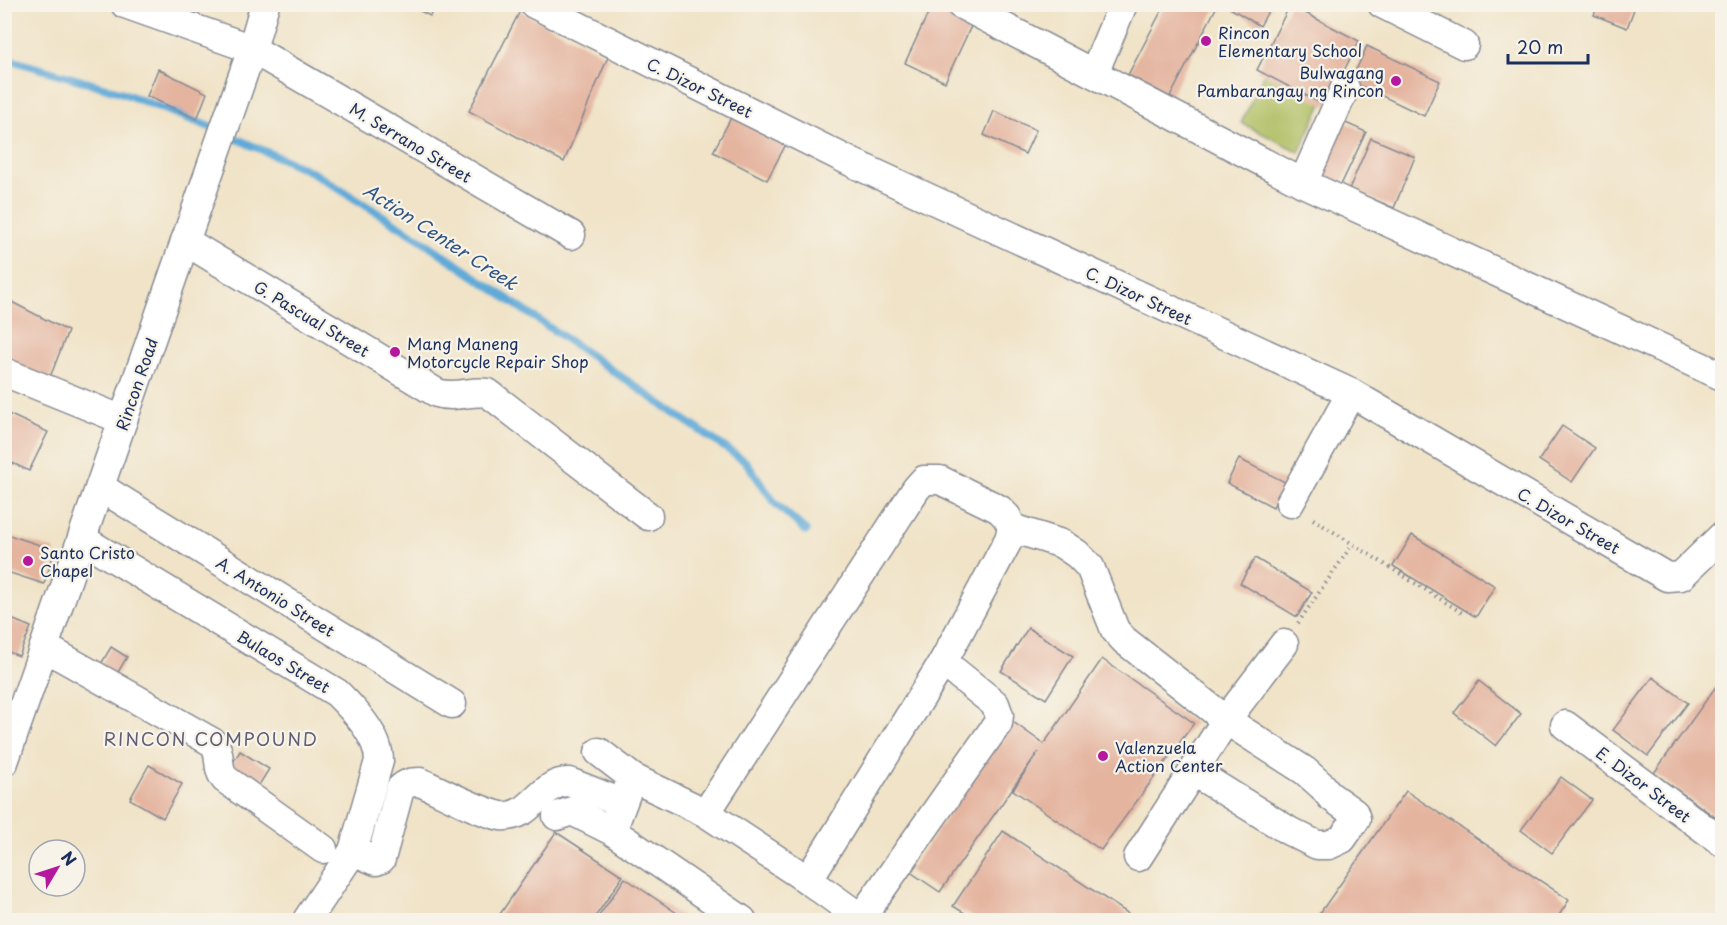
<svg xmlns="http://www.w3.org/2000/svg" width="1727" height="925" font-family="'Playpen Sans',sans-serif">
	<style>
		.garden { fill: #aebd60; stroke: #64765f; stroke-width: 1.5 }
		.lines { fill: none; stroke-linecap: round; stroke-linejoin: round }
		.stream { stroke: #60aad8; stroke-width: 8 }
		.building { fill: #e4b49f }
		.minor-casing { stroke: #868992; stroke-width: 31 }
		.path { stroke: #868992; stroke-width: 4; stroke-dasharray: 1.5 4.5; stroke-linecap: butt }
		.minor { stroke: #fff; stroke-width: 28 }
		.poi-dot { fill: #b5179e; stroke: #f7f3e8; stroke-width: 2 }
		.labels { text-anchor: middle; dominant-baseline: central; stroke-width: 4.5; stroke-linejoin: round; paint-order: stroke }
		.poi-label { font-size: 16px; fill: #1b2f5e; stroke: #f7f3e8; text-anchor: start }
		.street-label { font-size: 16px; fill: #1b2f5e; stroke: #f7f3e8 }
		.water-label { font-size: 18px; font-style: italic; fill: #305483; stroke: #f7f3e8 }
		.neighbourhood-label { font-size: 18px; letter-spacing: 1.5px; fill: #615e75; stroke: #f7f3e8 }
	</style>
	<rect width="100%" height="100%" fill="#f7f3e8"/>
	<filter id="ink" filterUnits="userSpaceOnUse"><feTurbulence type="fractalNoise" baseFrequency=".0167" numOctaves="2"/><feDisplacementMap in="SourceGraphic" scale="12" xChannelSelector="R" yChannelSelector="G"/><feConvolveMatrix kernelMatrix="1 2 1 2 8 2 1 2 1" color-interpolation-filters="sRGB"/></filter>
	<filter id="wash" filterUnits="userSpaceOnUse"><feTurbulence type="fractalNoise" baseFrequency=".008" numOctaves="4" result="noise"/><feDisplacementMap in="SourceGraphic" scale="24" xChannelSelector="R" yChannelSelector="G"/><feGaussianBlur stdDeviation="1.35" result="paint"/><feColorMatrix in="noise" values="0 0 0 0 0 0 0 0 0 0 0 0 0 0 0 0 0 1.4 0 .05"/><feComposite in="paint" operator="in"/></filter>
	<g filter="url(#wash)">
		<rect width="100%" height="100%" fill="#f0e3c7"/>
		<polygon class="garden" points="1293,15 1351,43 1299,152 1241,123"/>
		<g class="lines">
			<polyline class="stream" points="4,58 120,92 210,127 312,172 420,239 746,462 775,503 806,531"/>
		</g>
		<g id="blocks">
			<g class="building">
				<polygon points="1165,4 1214,4 1217,6 1170,97 1128,75"/>
				<polygon points="1223,4 1272,4 1260,26"/>
				<polygon points="1598,4 1636,4 1627,28 1594,15"/>
				<polygon points="408,5 435,5 430,16"/>
				<polygon points="932,5 972,24 945,82 905,63"/>
				<polygon points="1290,5 1359,41 1326,106 1257,70"/>
				<polygon points="520,11 608,57 564,162 469,111"/>
				<polygon points="1367,46 1440,81 1424,116 1351,81"/>
				<polygon points="158,69 207,93 197,119 147,96"/>
				<polygon points="994,111 1036,130 1025,154 984,135"/>
				<polygon points="732,116 786,144 767,180 713,152"/>
				<polygon points="1339,120 1366,132 1339,189 1312,177"/>
				<polygon points="1371,138 1415,157 1394,208 1349,189"/>
				<polygon points="4,298 68,331 47,385 4,367"/>
				<polygon points="4,412 48,432 29,471 4,459"/>
				<polygon points="1562,426 1595,448 1572,482 1539,460"/>
				<polygon points="1239,459 1285,482 1273,507 1227,483"/>
				<polygon points="9,535 55,550 44,584 4,571 4,549"/>
				<polygon points="1412,535 1495,586 1476,617 1393,566"/>
				<polygon points="1255,558 1312,592 1297,617 1240,583"/>
				<polygon points="4,616 31,627 19,656 4,650"/>
				<polygon points="1028,628 1073,656 1046,699 1001,671"/>
				<polygon points="111,647 127,657 114,679 98,669"/>
				<polygon points="1102,659 1194,723 1101,850 1013,790 1038,752 940,892 909,871 1013,722 1044,744"/>
				<polygon points="1653,677 1688,703 1648,756 1613,730"/>
				<polygon points="1722,678 1722,822 1654,773"/>
				<polygon points="1479,681 1521,714 1496,746 1454,713"/>
				<polygon points="240,751 269,769 256,790 227,772"/>
				<polygon points="149,765 182,784 163,818 130,799"/>
				<polygon points="1561,777 1592,800 1552,853 1521,830"/>
				<polygon points="1406,791 1569,900 1556,920 1315,920"/>
				<polygon points="1003,831 1138,920 976,920 953,906"/>
				<polygon points="556,832 623,876 593,920 496,920"/>
				<polygon points="625,878 687,920 596,920"/>
			</g>
		</g>
	</g>
	<g filter="url(#ink)">
		<use href="#blocks" fill-opacity="0" stroke="#868992" stroke-width="1.5"/>
		<g class="lines">
			<defs>
				<g id="minor">
					<polyline points="125,4 252,49 571,235"/>
					<polyline points="534,4 855,164 1351,393 1667,577 1681,576 1722,536"/>
					<polyline points="960,4 1303,183 1722,376"/>
					<polyline points="1382,4 1464,45"/>
					<polyline points="1094,73 1123,4"/>
					<polyline points="1303,183 1345,88"/>
					<path d="M185 241 437 393C455 399 470 390 488 393L648 516"/>
					<polyline points="4,372 123,420"/>
					<polyline points="100,487 452,704"/>
					<polyline points="1290,503 1351,393"/>
					<polyline points="1012,528 1062,544 1077,554 1090,567 1115,630 1124,640 1226,720 1138,857"/>
					<path d="M82 539 337 693C355 711 379 736 379 761L353 851 307 920"/>
					<path d="M44 647 212 742C223 752 215 767 225 779L323 849"/>
					<polyline points="1565,725 1722,842"/>
					<polyline points="599,752 633,778 706,813 808,880 861,918 862,920"/>
					<polyline points="4,762 252,49 265,4"/>
					<polyline points="1194,772 1289,831 1317,845 1329,845 1342,839 1356,819 1354,813 1330,796 1323,787 1305,771 1226,720 1284,644"/>
					<polyline points="629,786 612,831 742,920"/>
					<polyline points="706,813 916,489 924,480 940,480 999,509 1007,517 1012,528 1009,539 943,662 808,880"/>
					<polyline points="557,816 572,811 612,831"/>
					<path d="M353 851 376 861 381 859 400 789C406 783 411 782 420 782 443 792 477 811 501 816 509 817 517 814 524 810 539 800 549 781 569 782L622 803"/>
					<polyline points="861,918 998,723 999,715 995,704 943,662"/>
				</g>
			</defs>
			<use href="#minor" class="minor-casing"/>
			<g class="path">
				<polyline points="1313,519 1464,614"/>
				<polyline points="1298,623 1352,545"/>
			</g>
			<use href="#minor" class="minor"/>
		</g>
	</g>
	<g class="poi-dot">
		<circle cx="1206" cy="41" r="6"/>
		<circle cx="1396" cy="81" r="6"/>
		<circle cx="395" cy="352" r="6"/>
		<circle cx="28" cy="561" r="6"/>
		<circle cx="1103" cy="756" r="6"/>
	</g>
	<g class="labels">
		<g class="poi-label">
			<text x="1218" y="32">Rincon<tspan x="1218" dy="18">Elementary School</tspan></text>
			<text x="1384" y="72" text-anchor="end">Bulwagang<tspan x="1384" dy="18">Pambarangay ng Rincon</tspan></text>
			<text x="407" y="343">Mang Maneng<tspan x="407" dy="18">Motorcycle Repair Shop</tspan></text>
			<text x="40" y="552">Santo Cristo<tspan x="40" dy="18">Chapel</tspan></text>
			<text x="1115" y="747">Valenzuela<tspan x="1115" dy="18">Action Center</tspan></text>
		</g>
		<g class="street-label">
			<text transform="translate(700 87) rotate(26)">C. Dizor Street</text>
			<text transform="translate(411 142) rotate(31)">M. Serrano Street</text>
			<text transform="translate(1139 295) rotate(25)">C. Dizor Street</text>
			<text transform="translate(312 318) rotate(31)">G. Pascual Street</text>
			<text transform="translate(136 384) rotate(-71)">Rincon Road</text>
			<text transform="translate(1569 520) rotate(30)">C. Dizor Street</text>
			<text transform="translate(276 596) rotate(32)">A. Antonio Street</text>
			<text transform="translate(284 661) rotate(31)">Bulaos Street</text>
			<text transform="translate(1644 784) rotate(37)">E. Dizor Street</text>
		</g>
		<g class="water-label">
			<text transform="translate(441 236) rotate(33)">Action Center Creek</text>
		</g>
		<g class="neighbourhood-label">
			<text x="211" y="738">RINCON COMPOUND</text>
		</g>
	</g>
	<rect width="1727" height="925" fill="none" stroke="#f7f3e8" stroke-width="24"/>
	<g transform="translate(57 868) rotate(51)"><circle r="28" fill="#f7f3e8" stroke="#9fa5b1" stroke-width="1.5"/>
	<path d="M0-4.5L10 22L0 15L-10 22Z" fill="#b5179e"/>
	<text y="-9" font-size="16" font-weight="bold" text-anchor="middle" fill="#1b2f5e">N</text>
	</g>
	<path d="M1508 54v9h80v-9" fill="none" stroke="#1b2f5e" stroke-width="3"/>
	<text x="1517" y="54" font-size="18" fill="#1b2f5e" stroke="#f7f3e8" stroke-width="4.5" paint-order="stroke">20 m</text>
</svg>
